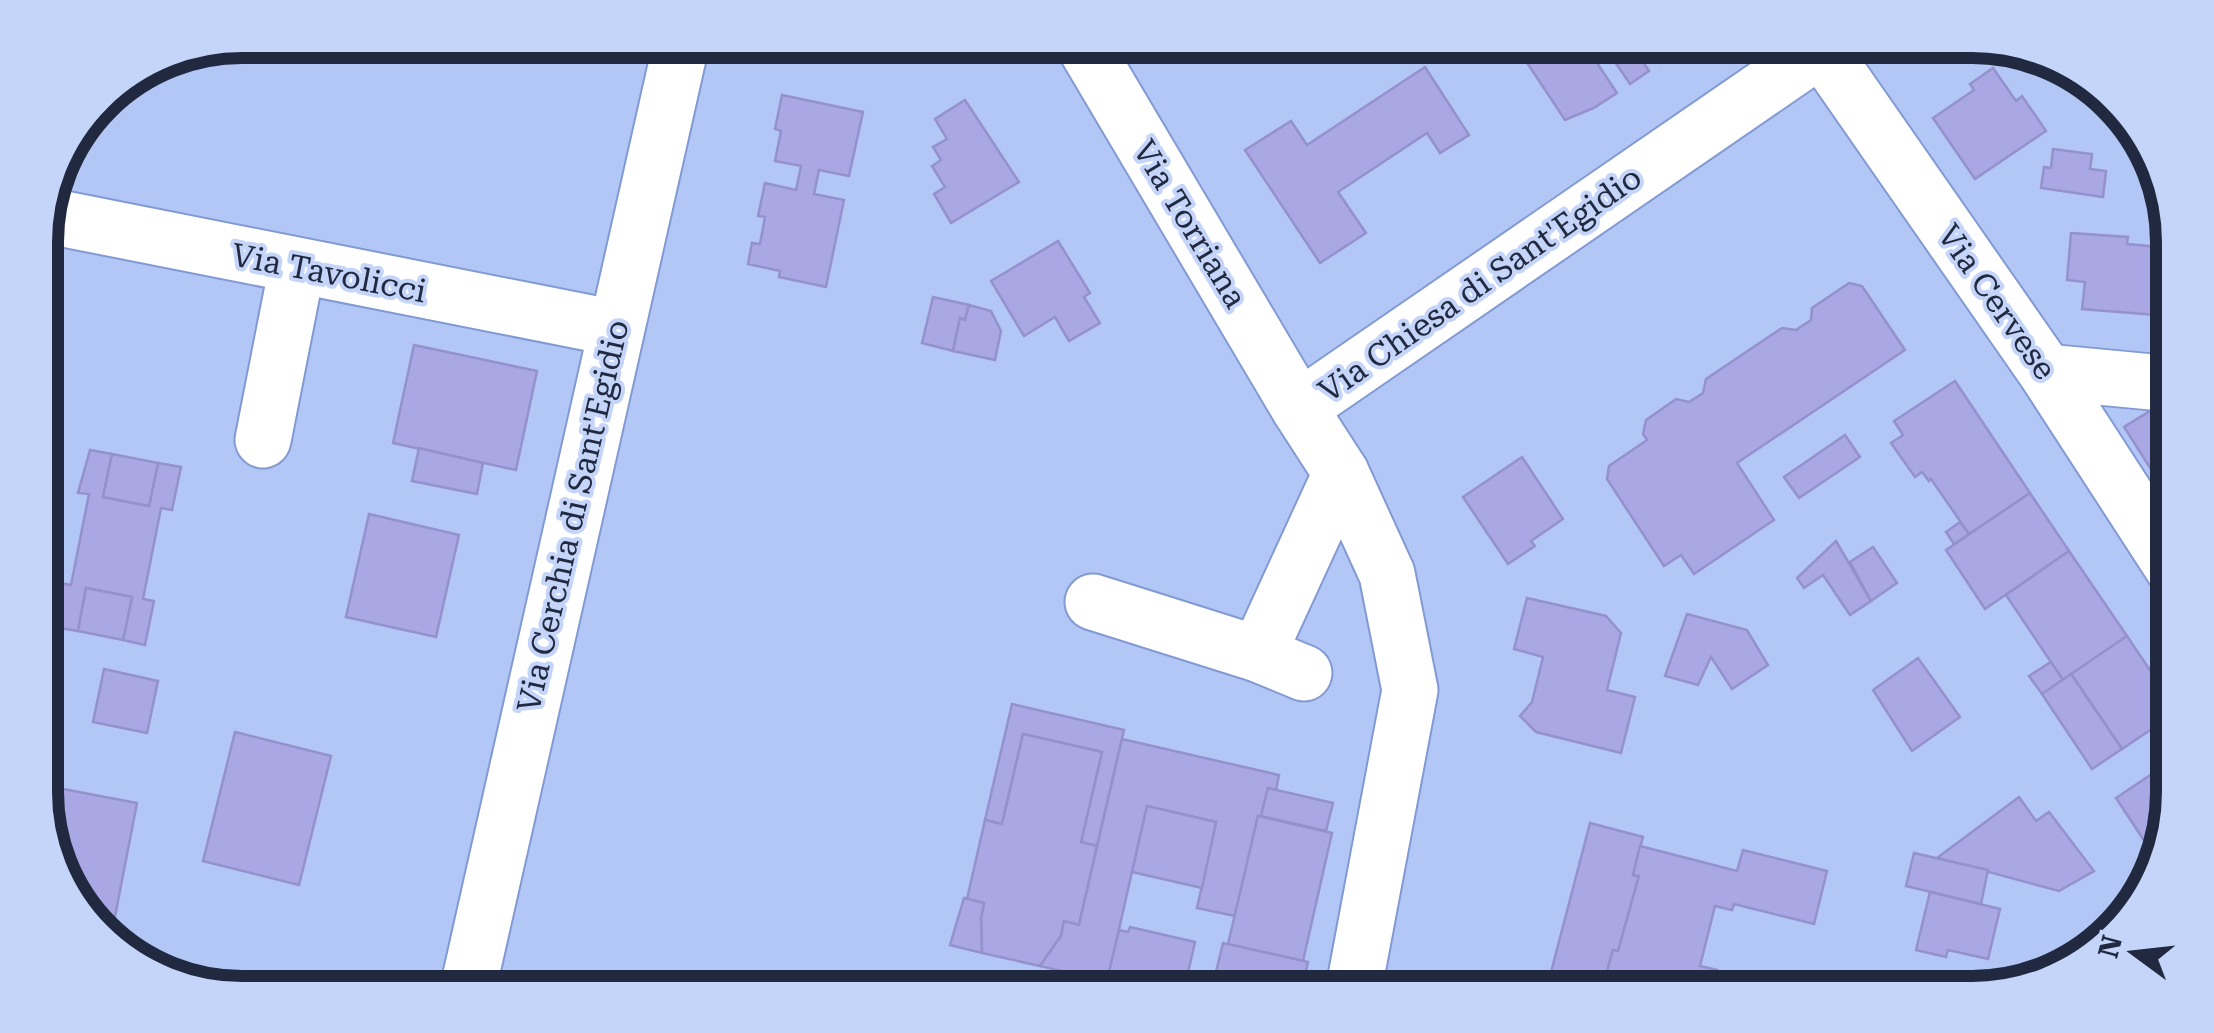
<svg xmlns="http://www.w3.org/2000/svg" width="2214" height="1033" font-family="'Roboto Serif',serif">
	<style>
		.building { fill: #aaa7e5; stroke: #9491cd; stroke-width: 2.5 }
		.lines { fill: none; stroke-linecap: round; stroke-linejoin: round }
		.minor-casing { stroke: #829ad3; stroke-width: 59 }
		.major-casing { stroke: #829ad3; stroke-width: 59 }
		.minor { stroke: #fff; stroke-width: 55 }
		.major { stroke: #fff; stroke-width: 55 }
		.labels { text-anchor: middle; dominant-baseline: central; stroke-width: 8; stroke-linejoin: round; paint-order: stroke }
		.street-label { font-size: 32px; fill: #202940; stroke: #c5d4f9 }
		.rim { fill: none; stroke: #202940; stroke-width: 12 }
	</style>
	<rect width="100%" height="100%" fill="#b3c7f7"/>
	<g class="building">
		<polygon points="1512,40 1611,40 1587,48 1617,93 1594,108 1565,120"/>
		<polygon points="1611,40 1629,40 1649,71 1630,84 1602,43"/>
		<polygon points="1645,40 1691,40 1661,63"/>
		<polygon points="1425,67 1469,135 1440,153 1427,133 1338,192 1366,233 1320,263 1245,150 1291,121 1307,145"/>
		<polygon points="1993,68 2016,101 2022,96 2046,131 1975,179 1933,118 1974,90 1970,84"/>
		<polygon points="782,95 863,112 849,176 819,170 814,194 844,200 826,287 779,277 780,271 748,264 752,243 760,244 765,217 758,216 765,183 796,190 801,166 775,161 781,131 775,129"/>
		<polygon points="965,100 1019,182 951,223 934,194 945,187 932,166 941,160 933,147 947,139 935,119"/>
		<polygon points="2053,149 2092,154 2090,169 2106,171 2103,197 2041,188 2044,167 2051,168"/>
		<polygon points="2071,233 2128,237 2127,244 2160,247 2155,315 2082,309 2085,282 2067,280"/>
		<polygon points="1058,241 1090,293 1084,297 1100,323 1069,341 1055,317 1024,336 991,281"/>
		<polygon points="1849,283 1862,286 1905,350 1737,463 1774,520 1694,574 1681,555 1664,566 1607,479 1609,466 1647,440 1643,434 1646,420 1676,399 1689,402 1703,393 1706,379 1782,328 1796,330 1811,320 1812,308"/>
		<polygon points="933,297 969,305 965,320 960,318 953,351 922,343"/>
		<polygon points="969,305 991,311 1001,331 995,360 953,351 960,318 965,320"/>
		<polygon points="414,345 537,371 516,470 393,443"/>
		<polygon points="1955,381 2030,493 1969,534 1931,479 1929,481 1922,472 1915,477 1891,443 1903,435 1894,421"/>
		<polygon points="2171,398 2173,401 2173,504 2124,427"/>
		<polygon points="1845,435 1860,457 1799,498 1784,477"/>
		<polygon points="419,448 483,463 477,494 412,481"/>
		<polygon points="90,450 112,454 103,497 149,506 158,463 181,467 172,510 161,508 143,599 154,601 145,645 123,640 132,597 86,588 78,631 54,627 60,583 71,585 89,494 78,493"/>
		<polygon points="112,454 158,463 149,506 103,497"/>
		<polygon points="1522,457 1563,519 1531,541 1535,546 1508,564 1463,497"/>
		<polygon points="2030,493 2069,551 1985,609 1946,550"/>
		<polygon points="369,514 459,535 436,637 346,617"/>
		<polygon points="1960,522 1969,534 1954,544 1946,532"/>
		<polygon points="1836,541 1871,601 1850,615 1823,575 1804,588 1797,578"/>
		<polygon points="1873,547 1897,583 1871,601 1850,562"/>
		<polygon points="2069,551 2127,636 2063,680 2006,595"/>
		<polygon points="86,588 132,597 123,640 78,631"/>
		<polygon points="1527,598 1606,616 1621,633 1607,690 1635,697 1621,753 1536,732 1520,716 1532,702 1543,657 1514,649"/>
		<polygon points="1687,614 1747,630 1768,665 1732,689 1711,657 1698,685 1665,676"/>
		<polygon points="2127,636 2174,706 2174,714 2122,749 2071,674"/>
		<polygon points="1918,658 1960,717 1912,751 1873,690"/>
		<polygon points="2051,662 2063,680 2042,694 2029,676"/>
		<polygon points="104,669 158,681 147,733 93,722"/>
		<polygon points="2071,674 2122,749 2092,769 2042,694"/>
		<polygon points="1012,704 1124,730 1097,846 1081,842 1102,752 1023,734 1002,824 985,820"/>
		<polygon points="235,732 331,756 299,885 203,861"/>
		<polygon points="1023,734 1102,752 1081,842 1097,846 1079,925 1064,921 1061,936 1040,966 982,953 981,918 984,903 967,899 985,820 1002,824"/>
		<polygon points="1122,739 1279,775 1276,790 1268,788 1261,816 1258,816 1235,916 1197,908 1216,822 1147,806 1107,982 1040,966 1061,936 1064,921 1079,925"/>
		<polygon points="2174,759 2174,792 2167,828 2145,842 2116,798"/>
		<polygon points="42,785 137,803 111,937 81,914 42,819"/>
		<polygon points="1268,788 1333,803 1326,831 1261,816"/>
		<polygon points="2019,797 2036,821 2049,812 2094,871 2059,891 1937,858"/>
		<polygon points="1147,806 1216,822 1202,888 1132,872"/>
		<polygon points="1258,816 1332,833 1303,961 1228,944"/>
		<polygon points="1590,823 1643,837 1633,875 1639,876 1618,951 1613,950 1602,989 1550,976"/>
		<polygon points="1640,846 1737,871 1743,850 1827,871 1814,924 1734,904 1732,910 1715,906 1700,966 1717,970 1715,975 1783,993 1627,993 1603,986 1613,950 1618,951 1639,876 1633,875"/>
		<polygon points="1914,853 1988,870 1981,904 1906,886"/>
		<polygon points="1930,892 2000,909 1988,959 1948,950 1946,957 1916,950"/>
		<polygon points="964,898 984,903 981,918 982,953 950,945"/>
		<polygon points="1130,927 1195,942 1185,986 1172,983 1170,993 1104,993 1119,930 1128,932"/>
		<polygon points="1223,943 1308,962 1301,993 1211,993"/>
	</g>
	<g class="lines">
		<defs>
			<g id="minor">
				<polyline points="1081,40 1299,408 1341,473 1387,574 1410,690 1353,993"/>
				<polyline points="44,215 615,328"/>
				<polyline points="2046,372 2173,384"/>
				<polyline points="1299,408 1834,40"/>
				<polyline points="263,440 297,267"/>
				<polyline points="1093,602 1258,654 1304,673"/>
				<polyline points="1258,654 1341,473"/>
				<polyline points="467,993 682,40"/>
			</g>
			<polyline id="major" points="1815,40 2046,372 2173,568"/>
		</defs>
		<use href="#minor" class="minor-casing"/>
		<use href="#major" class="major-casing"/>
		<use href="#minor" class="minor"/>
		<use href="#major" class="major"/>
	</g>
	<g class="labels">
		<g class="street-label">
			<text transform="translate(1190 224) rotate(59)">Via Torriana</text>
			<text transform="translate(329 273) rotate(11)">Via Tavolicci</text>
			<text transform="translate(1480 284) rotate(-35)">Via Chiesa di Sant'Egidio</text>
			<text transform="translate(1997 302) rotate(55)">Via Cervese</text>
			<text transform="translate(573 516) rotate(-77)">Via Cerchia di Sant'Egidio</text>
		</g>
	</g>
	<path d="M0 0H2214V1033H0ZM242 58H1972A184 184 0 0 1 2156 242V792A184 184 0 0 1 1972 976H242A184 184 0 0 1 58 792V242A184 184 0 0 1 242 58Z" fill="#c5d4f9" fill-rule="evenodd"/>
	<path class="rim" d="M242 58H1972A184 184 0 0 1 2156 242V792A184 184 0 0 1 1972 976H242A184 184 0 0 1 58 792V242A184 184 0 0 1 242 58Z"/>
	<g transform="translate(2134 953) rotate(285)" stroke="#c5d4f9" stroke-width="8" paint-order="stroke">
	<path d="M0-8L18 38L0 25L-18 38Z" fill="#202940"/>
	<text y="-15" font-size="28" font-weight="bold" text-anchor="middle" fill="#202940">N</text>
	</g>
</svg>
